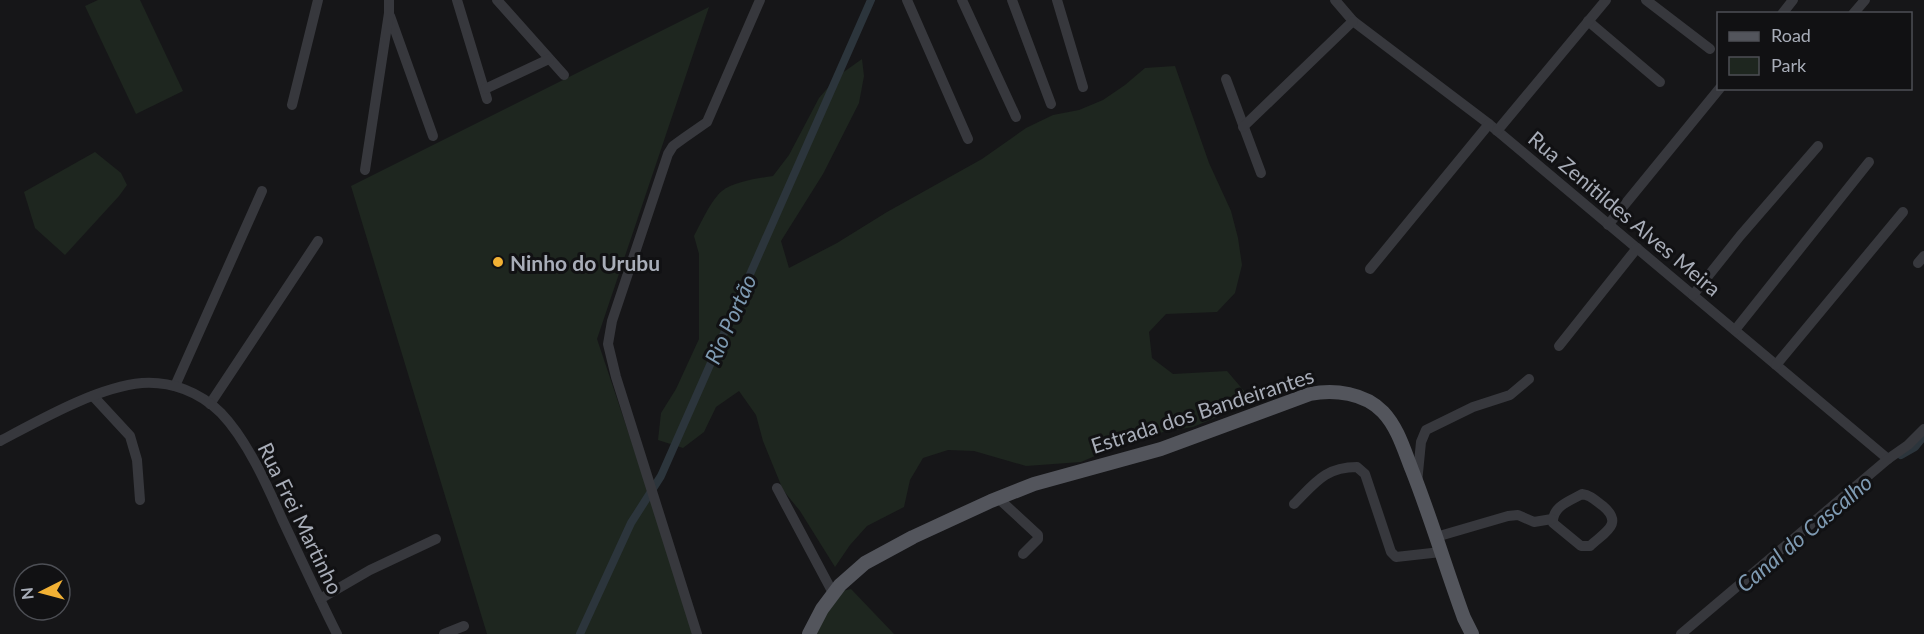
<svg xmlns="http://www.w3.org/2000/svg" width="1924" height="634" font-family="Lato,sans-serif">
	<style>
		.green { fill: #1e261f }
		.lines { fill: none; stroke-linecap: round; stroke-linejoin: round }
		.canal { stroke: #2c353c; stroke-width: 8 }
		.minor { stroke: #37383d; stroke-width: 10 }
		.major { stroke: #53555c; stroke-width: 14 }
		.poi-dot { fill: #f2b134; stroke: #111113; stroke-width: 2 }
		.labels { text-anchor: middle; dominant-baseline: central; stroke-width: 6; stroke-linejoin: round; paint-order: stroke }
		.street-label { font-size: 21px; fill: #a8adb8; stroke: #111113 }
		.poi-label { font-size: 21px; font-weight: bold; fill: #a8adb8; stroke: #111113; text-anchor: start }
		.water-label { font-size: 22px; font-style: italic; fill: #7f9bb3; stroke: #111113 }
	</style>
	<rect width="100%" height="100%" fill="#161618"/>
	<g class="green">
		<polygon points="98,0 140,0 183,91 136,114 85,6"/>
		<polygon points="709,7 597,339 696,634 487,634 351,186"/>
		<path d="M862 59 864 76 859 103 823 174 781 241 789 268 837 243 887 212 982 159 1026 128 1053 115 1079 110 1103 100 1125 85 1145 68 1175 66 1209 163 1231 211 1238 238 1242 265 1235 293 1217 312 1166 314 1149 332 1152 358 1173 374 1227 371 1245 392 1241 407 1193 427 1141 436 1081 462 1026 466 974 451 948 450 923 458 910 480 904 507 867 526 850 545 835 567 800 511 783 490 763 441 756 415 739 391 716 407 704 432 683 448 658 440 661 413 676 389 699 339V254L694 236C701 223 711 200 722 191 733 182 758 178 773 176L789 155 819 98 838 76Z"/>
		<polygon points="95,152 121,173 127,185 119,196 65,255 35,228 24,192"/>
		<polygon points="851,589 894,634 814,634 838,592"/>
	</g>
	<g class="lines">
		<g class="canal">
			<polyline points="1901,455 1915,447 1924,436"/>
			<polyline points="580,634 631,523 661,476 871,0"/>
		</g>
		<g class="minor">
			<polyline points="457,0 487,99"/>
			<polyline points="497,0 564,75"/>
			<polyline points="907,0 968,139"/>
			<polyline points="962,0 1016,117"/>
			<polyline points="1012,0 1051,104"/>
			<polyline points="1057,0 1083,87"/>
			<polyline points="1335,0 1353,21 1489,124 1888,459"/>
			<polyline points="1646,0 1710,49"/>
			<polyline points="1782,14 1793,0"/>
			<polyline points="1853,14 1865,0"/>
			<polyline points="390,16 433,136"/>
			<polyline points="1588,21 1660,82"/>
			<polyline points="1226,79 1261,173"/>
			<polyline points="485,89 549,59"/>
			<polyline points="292,105 318,0"/>
			<polyline points="1243,127 1353,21"/>
			<polyline points="1497,131 1606,0"/>
			<polyline points="365,170 389,13 389,0"/>
			<polyline points="1608,225 1720,88"/>
			<polyline points="1918,263 1924,256"/>
			<polyline points="1370,269 1489,124"/>
			<polyline points="1693,295 1740,236 1818,146"/>
			<polyline points="1735,330 1869,162"/>
			<polyline points="1559,346 1637,248"/>
			<polyline points="1776,365 1903,212"/>
			<polyline points="175,386 262,191"/>
			<polyline points="93,396 130,436 137,460 140,500"/>
			<polyline points="210,404 318,241"/>
			<path d="M0 441C40 420 97 387 142 383 171 381 200 392 221 413 247 440 267 485 282 519 300 557 318 596 337 634"/>
			<polyline points="1417,483 1421,442 1426,430 1473,407 1510,395 1529,379"/>
			<polyline points="777,488 833,593"/>
			<path d="M1582 494C1591 495 1596 501 1603 506 1624 524 1605 532 1590 546H1581L1553 523C1552 506 1570 501 1582 494Z"/>
			<polyline points="998,498 1038,535 1038,539 1023,554"/>
			<path d="M1294 504C1315 483 1325 467 1357 467L1365 474 1391 552 1396 557 1441 552"/>
			<polyline points="1436,537 1508,516 1518,515 1534,522 1552,519"/>
			<polyline points="320,599 370,570 436,539"/>
			<polyline points="444,634 464,626"/>
			<polyline points="697,634 616,377 608,344 612,321 668,154 673,146 684,138 707,122 760,0"/>
			<polyline points="1681,634 1888,459 1908,445 1924,429"/>
		</g>
		<path class="major" d="M809 634 822 609 840 585 865 563 913 537 991 501 1034 484 1161 449 1310 394C1334 389 1365 393 1383 412 1398 428 1404 450 1412 470 1431 518 1446 569 1464 618L1472 634"/>
	</g>
	<circle class="poi-dot" cx="498" cy="262" r="6"/>
	<g class="labels">
		<g class="street-label">
			<text transform="translate(1625 213) rotate(40)">Rua Zenitildes Alves Meira</text>
			<text transform="translate(1202 410) rotate(-18)">Estrada dos Bandeirantes</text>
			<text transform="translate(301 518) rotate(64)">Rua Frei Martinho</text>
		</g>
		<g class="poi-label">
			<text x="510" y="262">Ninho do Urubu</text>
		</g>
		<g class="water-label">
			<text transform="translate(730 319) rotate(-66)">Rio Portão</text>
			<text transform="translate(1804 533) rotate(-40)">Canal do Cascalho</text>
		</g>
	</g>
	<rect x="1717" y="12" width="195" height="78" fill="#111113" stroke="#4d4f55" stroke-width="1.5"/>
	<rect x="1729" y="32" width="30" height="9" fill="#53555c" stroke="#4d4f55" stroke-width="1.5"/>
	<text x="1771" y="42" font-size="18" fill="#a8adb8">Road</text>
	<rect x="1729" y="57" width="30" height="18" fill="#1e261f" stroke="#4d4f55" stroke-width="1.5"/>
	<text x="1771" y="72" font-size="18" fill="#a8adb8">Park</text>
	<g transform="translate(42 592) rotate(264)"><circle r="28" fill="#111113" stroke="#4d4f55" stroke-width="1.5"/>
	<path d="M0-4.5L10 22L0 15L-10 22Z" fill="#f2b134"/>
	<text y="-9" font-size="16" font-weight="bold" text-anchor="middle" fill="#a8adb8">N</text>
	</g>
</svg>
